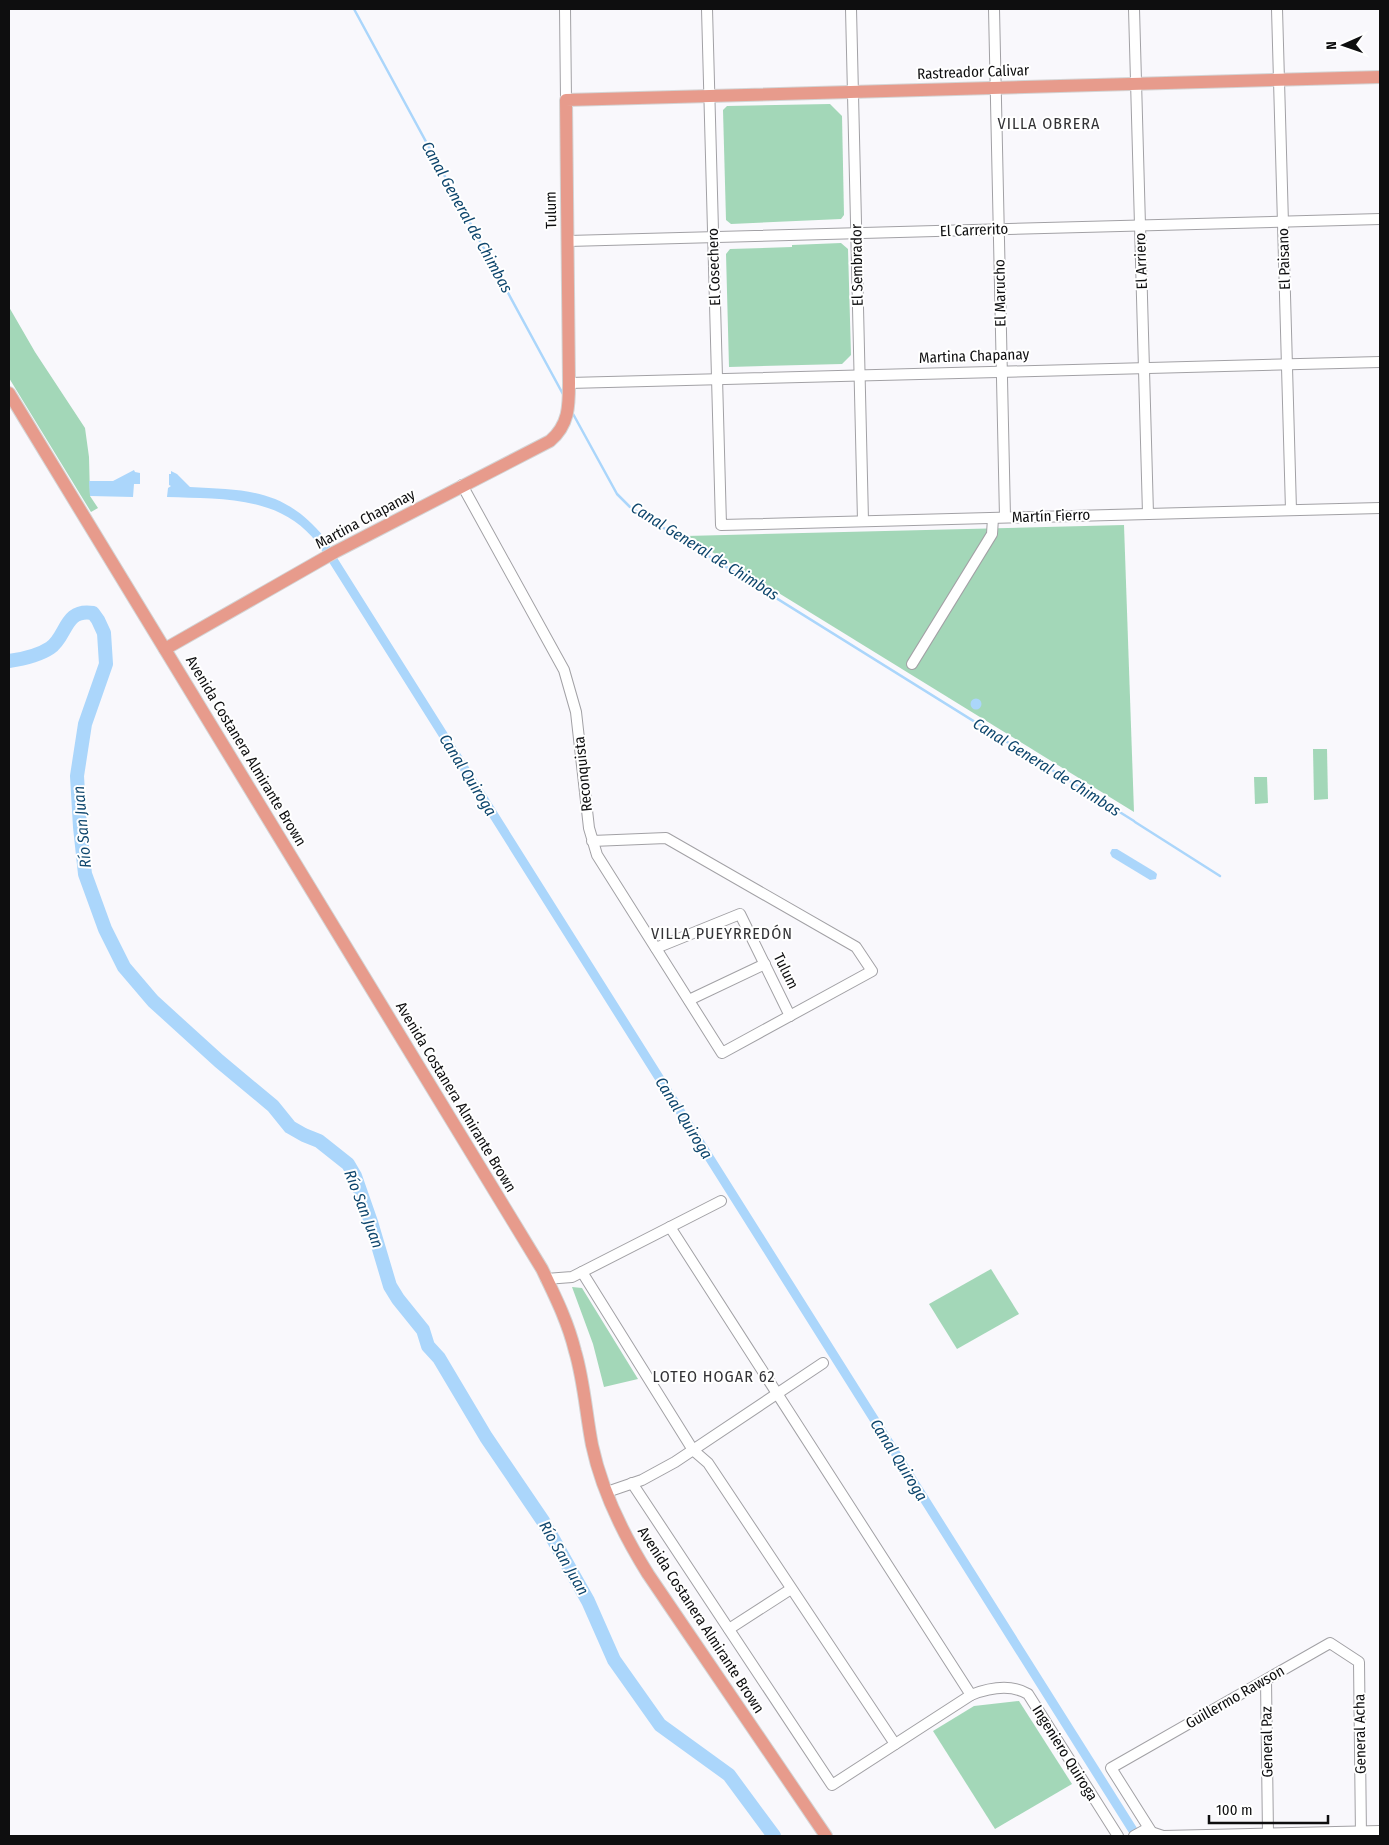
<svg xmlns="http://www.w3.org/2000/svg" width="1389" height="1845" font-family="'Fira Sans Condensed',sans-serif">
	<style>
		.green { fill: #a3d7b8 }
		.water { fill: #abd6fb }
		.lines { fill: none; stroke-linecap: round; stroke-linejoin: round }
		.stream { stroke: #abd6fb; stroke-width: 2.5 }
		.river { stroke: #abd6fb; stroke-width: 14 }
		.minor-casing { stroke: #a2a1a5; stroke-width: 12 }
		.major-casing { stroke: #d4d4d4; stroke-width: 14 }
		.minor { stroke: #fff; stroke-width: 10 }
		.major { stroke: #e79b8c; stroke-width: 12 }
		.labels { text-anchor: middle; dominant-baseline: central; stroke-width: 4; stroke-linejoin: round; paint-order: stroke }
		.street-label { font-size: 15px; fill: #0e0e0f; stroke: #fff }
		.neighbourhood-label { font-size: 16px; letter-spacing: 1px; fill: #333336; stroke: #fff }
		.water-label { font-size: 16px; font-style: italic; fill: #0e466d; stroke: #fff }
	</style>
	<rect width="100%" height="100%" fill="#f9f8fc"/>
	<g class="green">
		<polygon points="830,104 842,116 844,215 841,219 731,224 726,220 723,110 727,106"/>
		<polygon points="841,243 848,249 851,355 842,364 729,367 726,254 730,249 792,247 792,245"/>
		<polygon points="9,307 35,352 85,428 89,457 90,496 98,508 91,512 9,378"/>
		<polygon points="1124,525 1134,812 686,536"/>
		<polygon points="1313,749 1327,749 1328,799 1314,800"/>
		<polygon points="1254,777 1267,777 1268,803 1255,804"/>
		<polygon points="991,1269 1019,1314 957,1349 929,1304"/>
		<polygon points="572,1287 582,1288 638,1379 604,1387 593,1344"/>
		<polygon points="1019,1701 1072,1784 995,1829 933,1731 974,1706"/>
	</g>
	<g class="water">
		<polygon points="134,470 135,472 140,473 140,484 134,484 133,497 90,496 89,481 113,481"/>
		<path d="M171 471 177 474 190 487C248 490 284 489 324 537L1142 1836H1131L317 543C281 495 220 499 167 497L168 488 171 486 169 485V474H171Z"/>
		<circle cx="976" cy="704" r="5.5"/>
		<polygon points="1112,849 1117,849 1155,872 1157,874 1156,879 1150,880 1112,857 1110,853"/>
	</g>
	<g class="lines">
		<g class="stream">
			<polyline points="354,9 564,396"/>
			<polyline points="572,412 617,494 630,507 1134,821"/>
			<polyline points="1135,822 1220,876"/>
		</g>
		<path class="river" d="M9 661C23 659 38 656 50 648 67 637 64 608 93 613L98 620 104 633 106 664 85 724 77 776 80 827 85 874 105 929 124 967 153 1001 219 1061 273 1106 290 1127 304 1135 319 1141 348 1164 355 1176 371 1222 390 1286 398 1299 423 1330 428 1346 439 1358 486 1437 543 1521 588 1601 614 1660 660 1725 729 1775 774 1836"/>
		<defs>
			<g id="minor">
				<polyline points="565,9 566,100"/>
				<polyline points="707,9 721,525 1380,508"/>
				<polyline points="851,9 863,521"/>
				<polyline points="994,9 1005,517"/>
				<polyline points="1134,9 1148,514"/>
				<polyline points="1277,9 1291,510"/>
				<polyline points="568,241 1380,219"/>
				<polyline points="569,383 1380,362"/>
				<polyline points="462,485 564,670 576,712 589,828 597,855 722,1053 872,971 856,947 666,838 592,841"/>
				<polyline points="912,664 992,534 993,518"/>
				<polyline points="656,948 740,914 790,1016"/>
				<polyline points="689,1000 765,964"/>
				<polyline points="670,1227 971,1695"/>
				<polyline points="582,1272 693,1450 708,1463 895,1744"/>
				<polyline points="546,1279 572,1277 721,1201"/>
				<path d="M632 1483 832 1785 971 1695C989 1688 1011 1684 1028 1694L1118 1836"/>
				<polyline points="607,1492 642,1480 675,1462 823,1363"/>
				<polyline points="729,1629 791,1589"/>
				<polyline points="1266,1680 1268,1834"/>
				<polyline points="1134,1836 1145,1830 1163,1836 1380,1831"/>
				<polyline points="1154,1836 1111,1768 1330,1643 1359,1662 1361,1836"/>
			</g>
			<g id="major">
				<path d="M9 393 542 1269C555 1296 568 1322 575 1351 584 1381 586 1414 592 1445 602 1492 623 1534 648 1574L826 1836"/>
				<path d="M165 649 335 552 550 441C569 425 569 406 569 383L566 100 1380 77"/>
			</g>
		</defs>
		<use href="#minor" class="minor-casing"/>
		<use href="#major" class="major-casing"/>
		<use href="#minor" class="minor"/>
		<use href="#major" class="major"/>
	</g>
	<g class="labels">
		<g class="street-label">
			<text transform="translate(973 72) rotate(-2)">Rastreador Calivar</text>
			<text transform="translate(551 210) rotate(-91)">Tulum</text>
			<text transform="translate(974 230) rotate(-2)">El Carrerito</text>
			<text transform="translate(1284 259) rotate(-92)">El Paisano</text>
			<text transform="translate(1141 261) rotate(-92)">El Arriero</text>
			<text transform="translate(857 265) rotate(-91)">El Sembrador</text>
			<text transform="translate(714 267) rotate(-92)">El Cosechero</text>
			<text transform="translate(1000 293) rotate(-91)">El Marucho</text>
			<text transform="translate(974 356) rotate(-2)">Martina Chapanay</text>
			<text transform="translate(1051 516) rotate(-2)">Martín Fierro</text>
			<text transform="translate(365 519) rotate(-28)">Martina Chapanay</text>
			<text transform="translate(246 751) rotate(59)">Avenida Costanera Almirante Brown</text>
			<text transform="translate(583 774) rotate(-96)">Reconquista</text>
			<text transform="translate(786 971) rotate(64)">Tulum</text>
			<text transform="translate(456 1097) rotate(59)">Avenida Costanera Almirante Brown</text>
			<text transform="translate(701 1620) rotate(57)">Avenida Costanera Almirante Brown</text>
			<text transform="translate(1235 1697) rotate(-30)">Guillermo Rawson</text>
			<text transform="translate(1360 1734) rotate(-91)">General Acha</text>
			<text transform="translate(1267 1742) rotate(-91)">General Paz</text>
			<text transform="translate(1065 1753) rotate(58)">Ingeniero Quiroga</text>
		</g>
		<g class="neighbourhood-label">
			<text x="1049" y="123">VILLA OBRERA</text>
			<text x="722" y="933">VILLA PUEYRREDÓN</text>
			<text x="714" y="1376">LOTEO HOGAR 62</text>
		</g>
		<g class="water-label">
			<text transform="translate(467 217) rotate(61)">Canal General de Chimbas</text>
			<text transform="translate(705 551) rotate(32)">Canal General de Chimbas</text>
			<text transform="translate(1047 767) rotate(32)">Canal General de Chimbas</text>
			<text transform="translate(468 775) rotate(58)">Canal Quiroga</text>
			<text transform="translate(82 827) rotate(-95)">Río San Juan</text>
			<text transform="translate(684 1118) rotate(58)">Canal Quiroga</text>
			<text transform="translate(364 1209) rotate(69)">Río San Juan</text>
			<text transform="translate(899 1460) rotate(58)">Canal Quiroga</text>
			<text transform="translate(564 1558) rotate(60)">Río San Juan</text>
		</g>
	</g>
	<rect width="1389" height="1845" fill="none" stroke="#0e0e0f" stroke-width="20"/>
	<g transform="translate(1344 45) rotate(268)" stroke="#ffffff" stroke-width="4" paint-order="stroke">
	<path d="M0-4L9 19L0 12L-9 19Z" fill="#0e0e0f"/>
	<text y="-8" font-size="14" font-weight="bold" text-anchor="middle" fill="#0e0e0f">N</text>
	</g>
	<path d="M1209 1815v8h119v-8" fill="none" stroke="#0e0e0f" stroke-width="2.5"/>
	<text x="1216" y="1815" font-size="15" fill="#0e0e0f" stroke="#ffffff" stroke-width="4" paint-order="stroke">100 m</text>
</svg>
